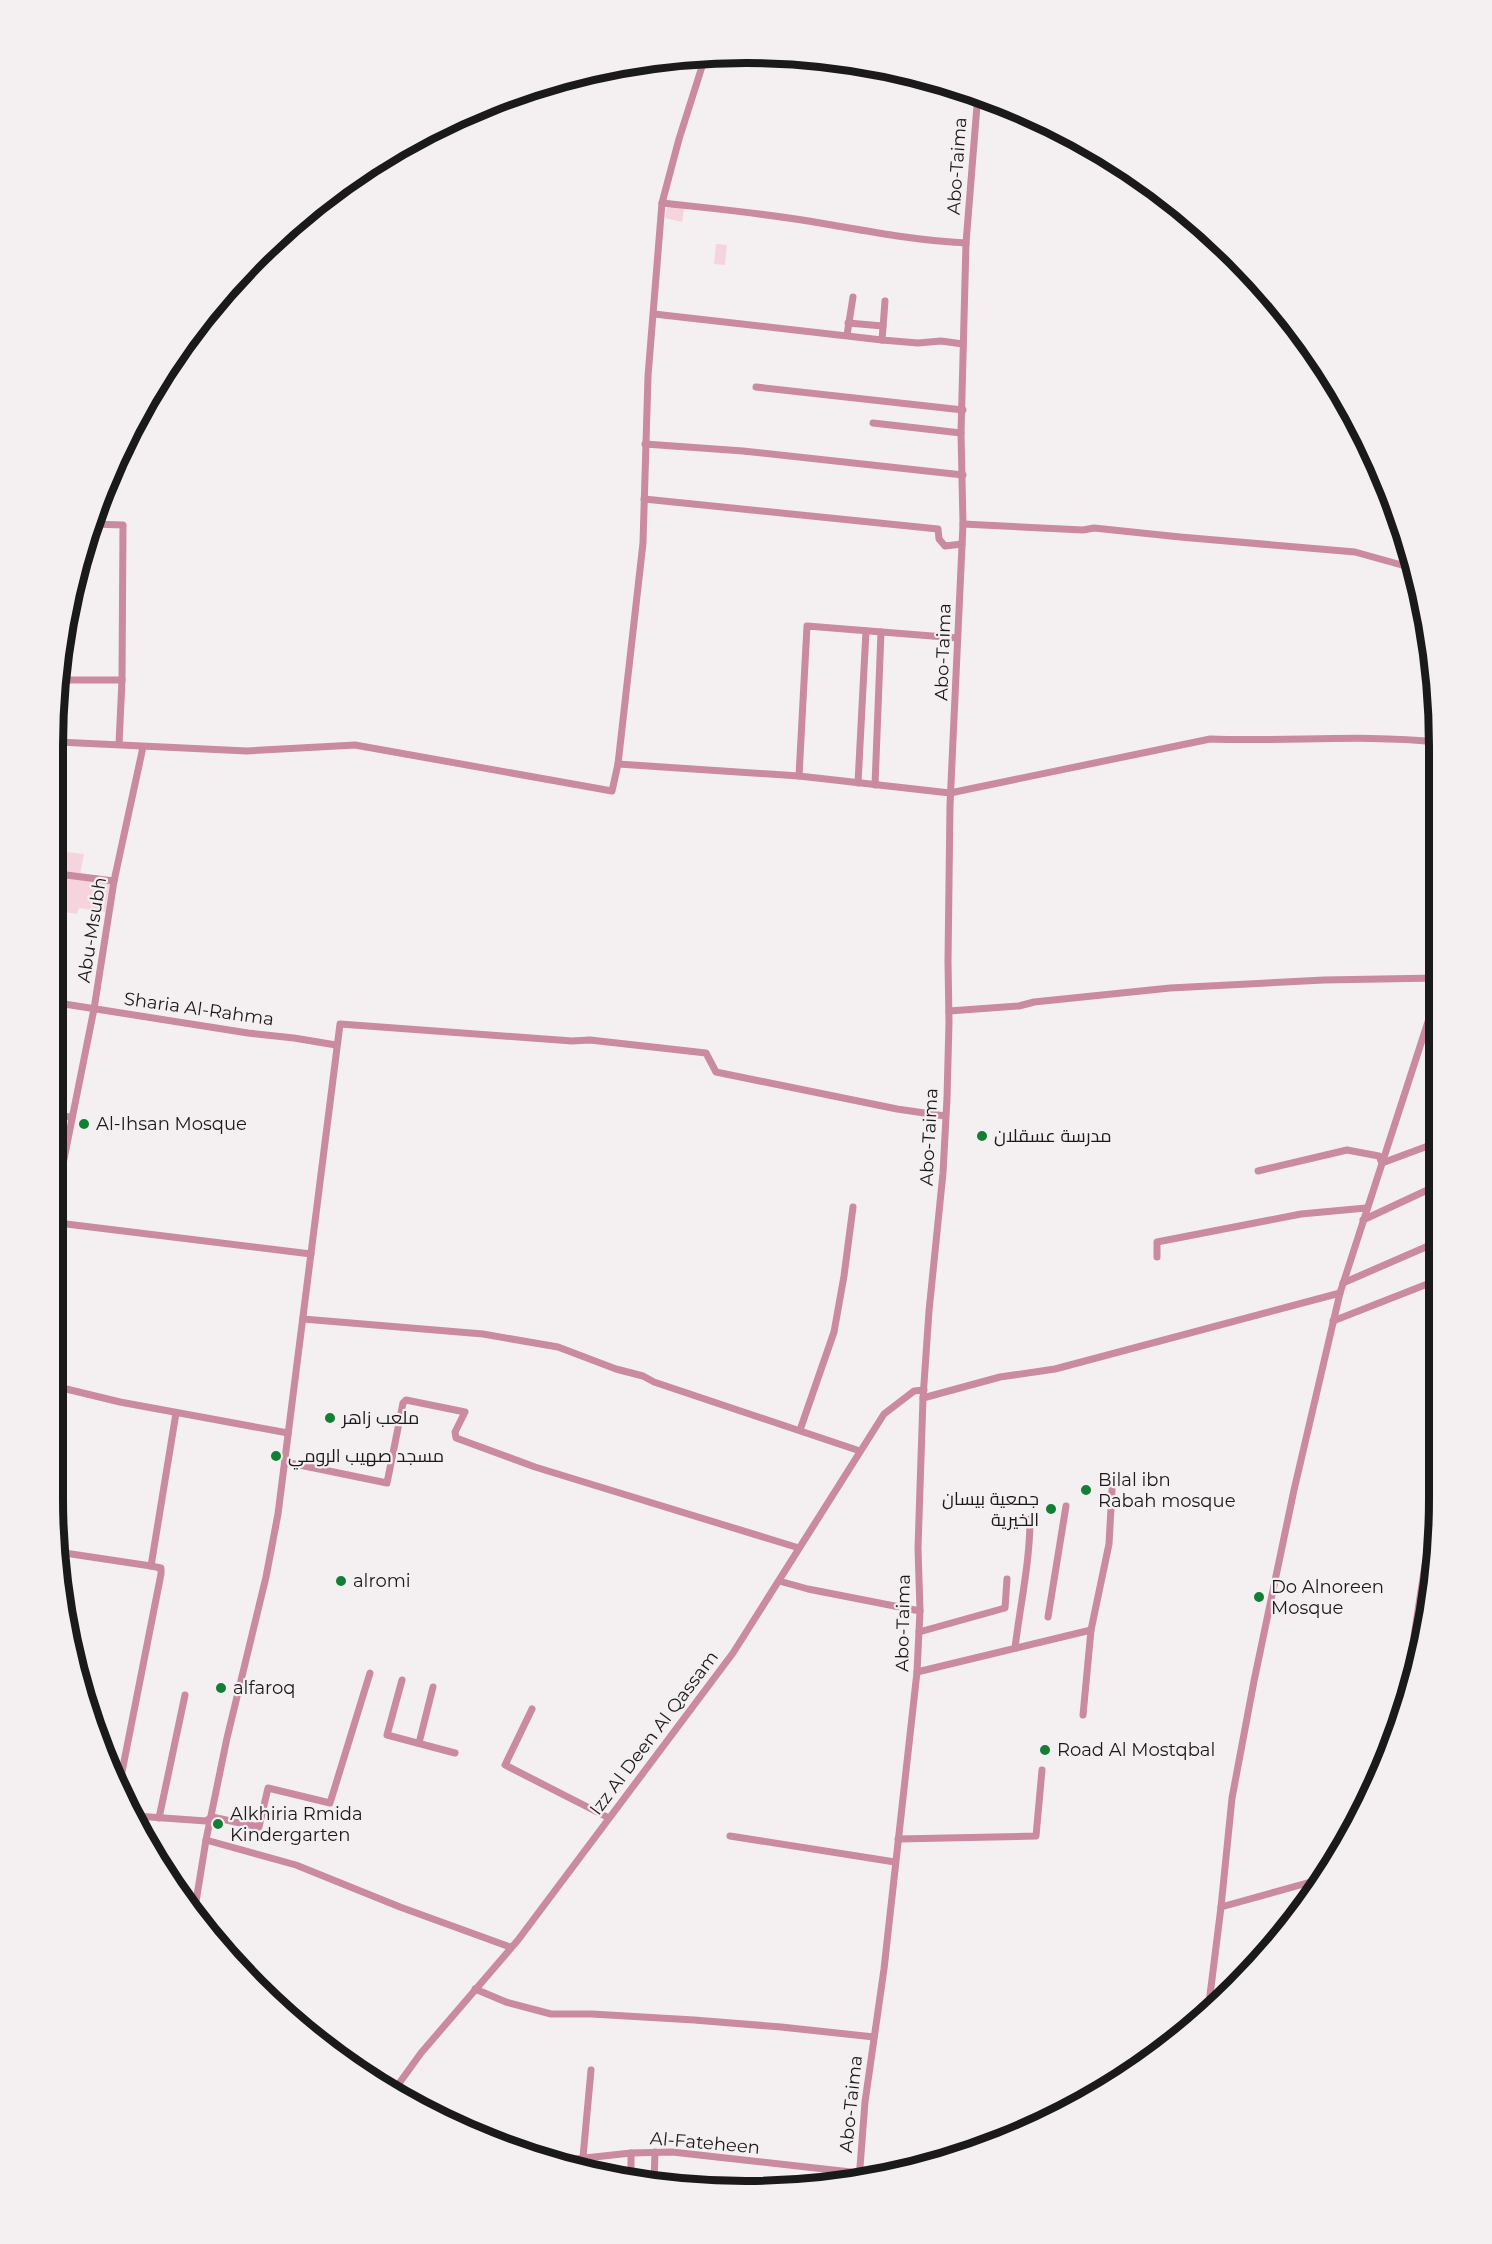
<svg xmlns="http://www.w3.org/2000/svg" width="1492" height="2244" font-family="Montserrat,Cairo,sans-serif">
	<style>
		.green { fill: #f6d4de }
		.lines { fill: none; stroke-linecap: round; stroke-linejoin: round }
		.minor { stroke: #ca8a9f; stroke-width: 7 }
		.poi-dot { fill: #137f34; stroke: #f4f0f1; stroke-width: 2 }
		.labels { text-anchor: middle; dominant-baseline: central; stroke-width: 4.5; stroke-linejoin: round; paint-order: stroke }
		.street-label { font-size: 18px; fill: #1b1a1a; stroke: #f4f0f1 }
		.poi-label { font-size: 18px; fill: #1b1a1a; stroke: #f4f0f1; text-anchor: start }
		.rim { fill: none; stroke: #1b1a1a; stroke-width: 8 }
	</style>
	<rect width="100%" height="100%" fill="#f4f0f1"/>
	<g class="green">
		<polygon points="667,207 684,209 682,222 665,218"/>
		<polygon points="716,244 727,245 725,265 714,264"/>
		<polygon points="58,851 84,854 80,875 58,872"/>
		<polygon points="58,875 110,884 105,912 79,908 77,914 58,911"/>
		<polygon points="922,2153 949,2158 920,2167"/>
	</g>
	<g class="lines">
		<g class="minor">
			<path d="M662 203C717 209 772 214 826 224 872 232 919 241 966 243"/>
			<polyline points="885,301 882,340 918,343 941,341 963,344"/>
			<polyline points="654,314 882,340"/>
			<polyline points="848,323 883,326"/>
			<polyline points="847,335 853,297"/>
			<polyline points="756,387 963,410"/>
			<polyline points="873,423 961,433"/>
			<polyline points="645,444 743,451 963,475"/>
			<polyline points="644,499 938,529 939,539 945,546 962,544"/>
			<polyline points="92,524 123,525 122,680 119,744"/>
			<polyline points="963,524 1083,530 1094,528 1180,537 1355,552 1416,569"/>
			<polyline points="58,680 122,680"/>
			<path d="M58 742 247 751 355 745 612 791 618 764 799 776 950 793 1210 739C1286 742 1362 734 1438 742"/>
			<polyline points="618,764 643,543 648,376 662,203 679,139 706,54"/>
			<polyline points="799,776 807,626 957,638"/>
			<polyline points="858,783 866,631"/>
			<polyline points="875,785 881,632"/>
			<polyline points="58,874 114,881"/>
			<polyline points="58,1003 248,1033 294,1038 336,1045"/>
			<polyline points="949,1011 1019,1006 1034,1002 1170,988 1324,980 1437,978"/>
			<polyline points="58,1116 72,1117"/>
			<polyline points="1258,1171 1347,1150 1379,1156 1382,1163 1436,1143"/>
			<polyline points="58,1189 94,1009 114,881 143,747"/>
			<polyline points="1363,1220 1436,1186"/>
			<polyline points="58,1223 311,1254"/>
			<polyline points="1157,1257 1157,1242 1301,1214 1366,1208"/>
			<polyline points="1343,1283 1435,1243"/>
			<polyline points="303,1319 483,1334 558,1347 616,1369 643,1376 654,1382 860,1451"/>
			<polyline points="1333,1321 1435,1281"/>
			<polyline points="58,1387 120,1402 288,1433"/>
			<polyline points="923,1398 1000,1377 1055,1369 1340,1293"/>
			<polyline points="800,1430 834,1332 844,1276 853,1207"/>
			<polyline points="285,1462 387,1483 403,1403 406,1400 465,1412 455,1432 456,1438 535,1467 799,1548"/>
			<polyline points="58,1552 151,1566 176,1413"/>
			<polyline points="779,1581 808,1589 920,1611"/>
			<polyline points="1048,1617 1066,1506"/>
			<polyline points="919,1632 1005,1608 1007,1579"/>
			<path d="M1015 1648C1020 1606 1030 1562 1030 1519"/>
			<polyline points="917,1672 1091,1630"/>
			<polyline points="402,1680 387,1735 455,1753"/>
			<polyline points="532,1709 505,1765 609,1818"/>
			<polyline points="1083,1715 1091,1630 1109,1544 1112,1490"/>
			<polyline points="1400,1727 1425,1565"/>
			<polyline points="419,1743 433,1687"/>
			<polyline points="120,1782 161,1574 161,1568 151,1566"/>
			<polyline points="136,1816 206,1821 212,1817 259,1827 268,1788 330,1803 370,1673"/>
			<polyline points="159,1818 185,1695"/>
			<polyline points="730,1836 895,1862"/>
			<polyline points="898,1839 1036,1836 1042,1770"/>
			<polyline points="206,1840 296,1865 400,1907 510,1947"/>
			<polyline points="1221,1907 1318,1880"/>
			<polyline points="194,1914 206,1840 227,1738 266,1577 278,1514 340,1024 572,1041 590,1040 706,1053 716,1072 897,1109 945,1116"/>
			<polyline points="475,1989 506,2002 551,2014 592,2014 694,2020 781,2027 874,2037"/>
			<polyline points="1208,2011 1221,1907 1232,1798 1254,1681 1294,1490 1340,1293 1437,994"/>
			<polyline points="395,2089 421,2053 518,1940 733,1653 884,1414 914,1391 924,1390"/>
			<polyline points="583,2157 591,2070"/>
			<polyline points="548,2162 631,2153 672,2152 851,2172 858,2177"/>
			<polyline points="631,2179 631,2153"/>
			<polyline points="859,2180 865,2102 884,1969 917,1672 920,1611 918,1548 923,1398 929,1311 943,1173 947,1098 949,1022 948,961 950,805 963,524 961,433 966,243 978,93"/>
			<polyline points="654,2182 655,2152"/>
		</g>
	</g>
	<g class="poi-dot">
		<circle cx="84" cy="1124" r="6"/>
		<circle cx="982" cy="1136" r="6"/>
		<circle cx="330" cy="1418" r="6"/>
		<circle cx="276" cy="1456" r="6"/>
		<circle cx="1086" cy="1490" r="6"/>
		<circle cx="1051" cy="1509" r="6"/>
		<circle cx="341" cy="1581" r="6"/>
		<circle cx="1259" cy="1597" r="6"/>
		<circle cx="221" cy="1688" r="6"/>
		<circle cx="1045" cy="1750" r="6"/>
		<circle cx="218" cy="1824" r="6"/>
	</g>
	<g class="labels">
		<g class="street-label">
			<text transform="translate(957 166) rotate(-86)">Abo-Taima</text>
			<text transform="translate(943 652) rotate(-88)">Abo-Taima</text>
			<text transform="translate(92 930) rotate(-81)">Abu-Msubh</text>
			<text transform="translate(199 1009) rotate(8)">Sharia Al-Rahma</text>
			<text transform="translate(929 1137) rotate(-87)">Abo-Taima</text>
			<text transform="translate(903 1623) rotate(-89)">Abo-Taima</text>
			<text transform="translate(654 1733) rotate(-53)">Izz Al Deen Al Qassam</text>
			<text transform="translate(851 2104) rotate(-84)">Abo-Taima</text>
			<text transform="translate(705 2143) rotate(5)">Al-Fateheen</text>
		</g>
		<g class="poi-label">
			<text x="96" y="1124">Al-Ihsan Mosque</text>
			<text x="994" y="1136">مدرسة عسقلان</text>
			<text x="342" y="1418">ملعب زاهر</text>
			<text x="288" y="1456">مسجد صهيب الرومي</text>
			<text x="1098" y="1480">Bilal ibn<tspan x="1098" dy="21">Rabah mosque</tspan></text>
			<text x="1039" y="1499" text-anchor="end">جمعية بيسان<tspan x="1039" dy="21">الخيرية</tspan></text>
			<text x="353" y="1581">alromi</text>
			<text x="1271" y="1587">Do Alnoreen<tspan x="1271" dy="21">Mosque</tspan></text>
			<text x="233" y="1688">alfaroq</text>
			<text x="1057" y="1750">Road Al Mostqbal</text>
			<text x="230" y="1814">Alkhiria Rmida<tspan x="230" dy="21">Kindergarten</tspan></text>
		</g>
	</g>
	<path d="M0 0H1492V2244H0ZM746 63H746A683 683 0 0 1 1429 746V1498A683 683 0 0 1 746 2181H746A683 683 0 0 1 63 1498V746A683 683 0 0 1 746 63Z" fill="#f4f0f1" fill-rule="evenodd"/>
	<path class="rim" d="M746 63H746A683 683 0 0 1 1429 746V1498A683 683 0 0 1 746 2181H746A683 683 0 0 1 63 1498V746A683 683 0 0 1 746 63Z"/>
</svg>
